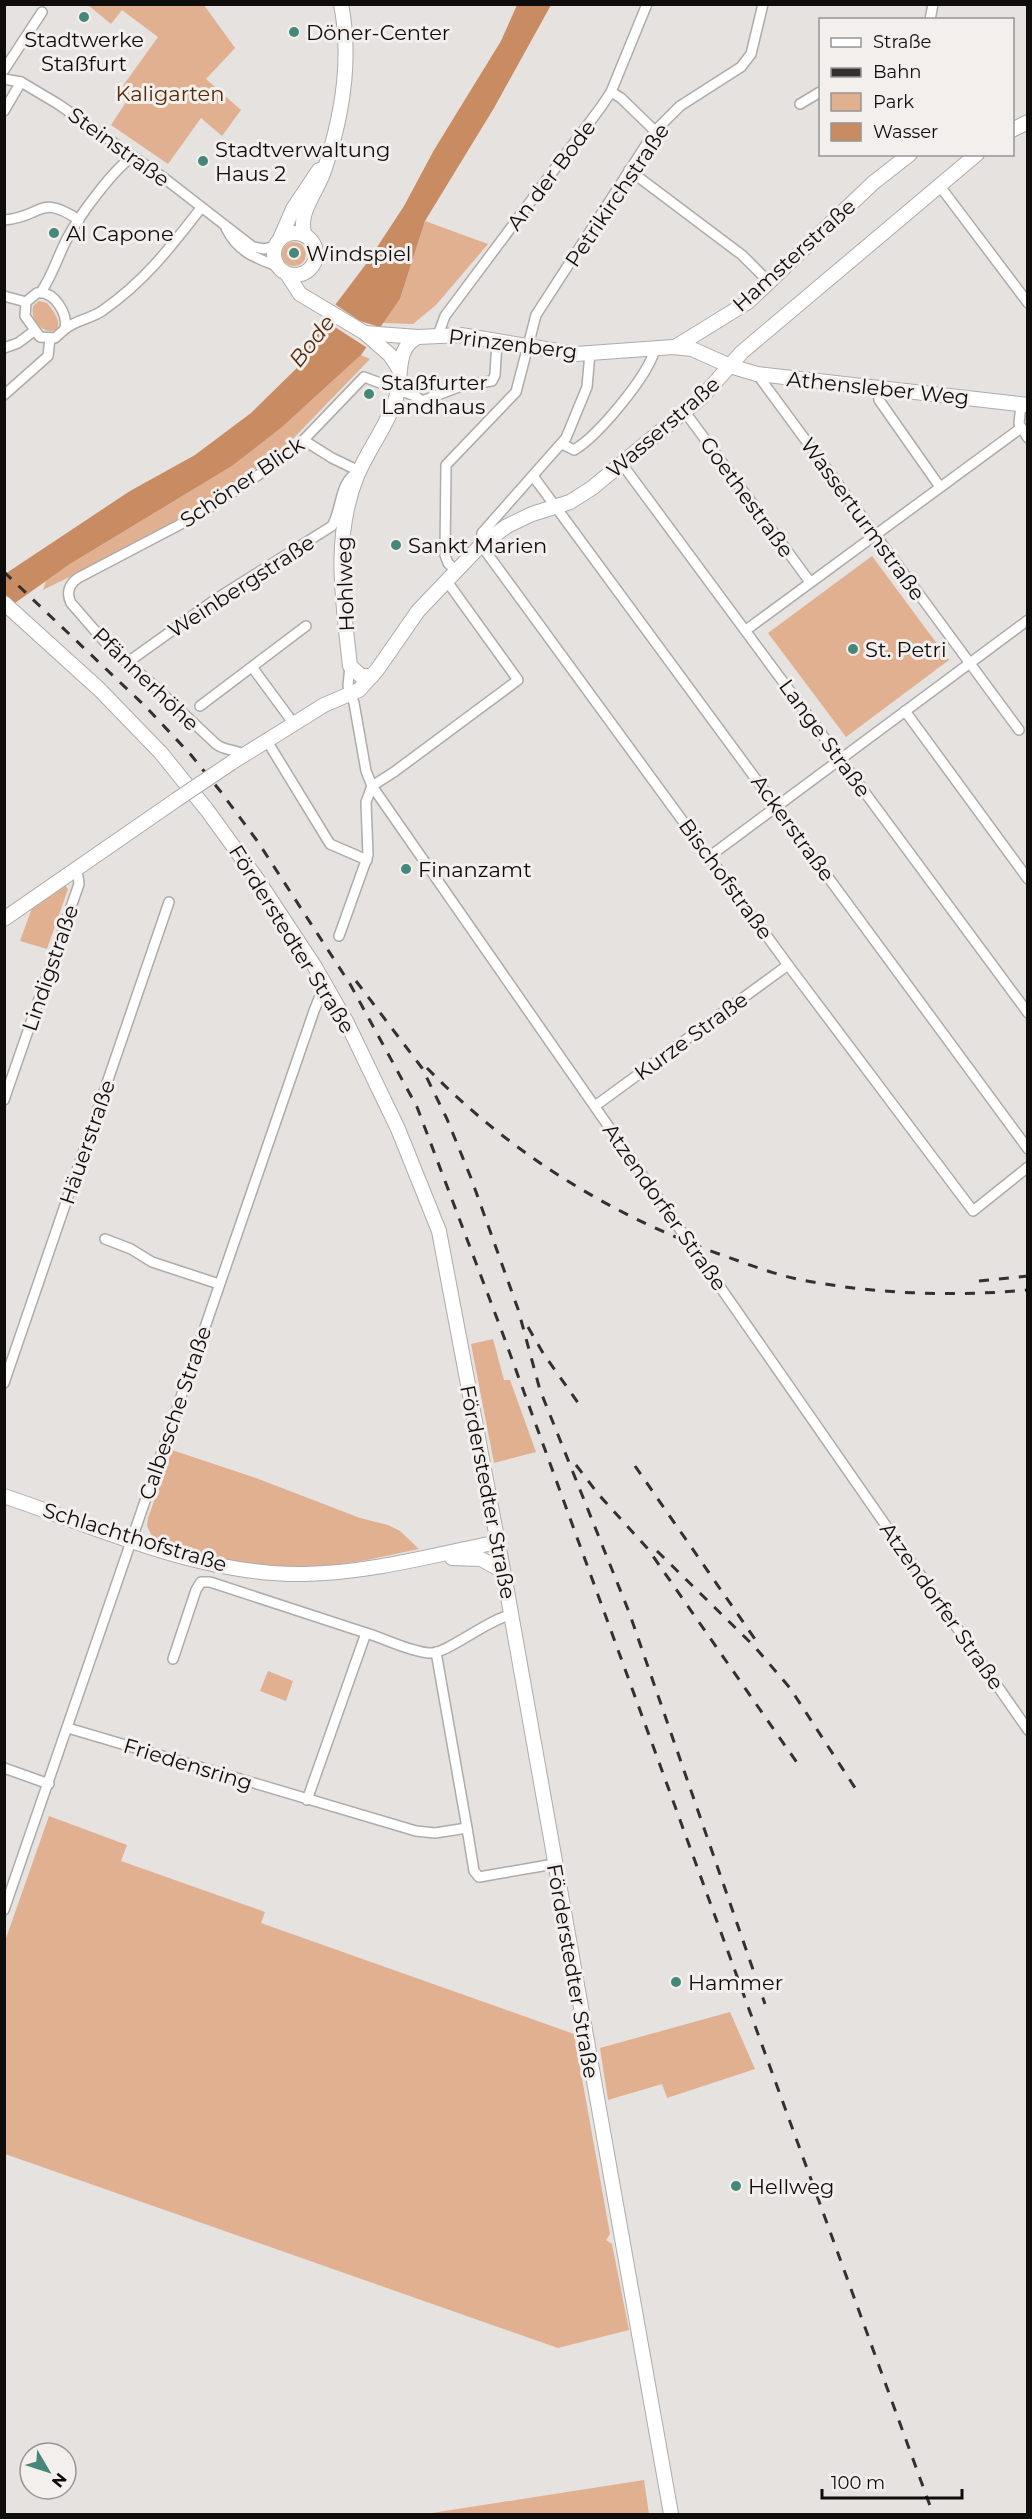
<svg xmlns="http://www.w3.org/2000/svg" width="1032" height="2519" font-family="Montserrat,sans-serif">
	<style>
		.green { fill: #e1b091 }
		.water { fill: #c98b61 }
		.pier { fill: #e5e2e0 }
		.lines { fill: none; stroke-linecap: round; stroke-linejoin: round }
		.street-casing { stroke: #aeaba9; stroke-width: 12 }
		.secondary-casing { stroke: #aeaba9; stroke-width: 16 }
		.street { stroke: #fff; stroke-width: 9 }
		.secondary { stroke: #fff; stroke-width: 14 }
		.rail { stroke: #323130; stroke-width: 3; stroke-dasharray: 10 10; stroke-linecap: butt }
		.secondary-bridge-casing { stroke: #aeaba9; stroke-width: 16; stroke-linecap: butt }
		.secondary-bridge { stroke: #fff; stroke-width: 14 }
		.poi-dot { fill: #458778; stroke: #f3efed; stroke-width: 2 }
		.labels { text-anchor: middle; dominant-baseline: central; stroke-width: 6; stroke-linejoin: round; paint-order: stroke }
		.poi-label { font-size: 21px; fill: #0e0d0c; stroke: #f3efed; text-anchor: start }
		.park-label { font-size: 21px; fill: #542b09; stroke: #f3efed }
		.street-label { font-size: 21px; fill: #0e0d0c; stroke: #f3efed }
		.water-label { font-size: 22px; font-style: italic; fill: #562d0c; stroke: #f3efed }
	</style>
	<rect width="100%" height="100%" fill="#e5e2e0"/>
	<g class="green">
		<polygon points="88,5 204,5 235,48 206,79 241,110 222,136 201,118 168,164 111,125 130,96 120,90 158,37 122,10 111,24"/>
		<polygon points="425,221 488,244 436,305 413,324 383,323 400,299"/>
		<circle cx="294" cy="254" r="12"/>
		<path d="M39 301 47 303C81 343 27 337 33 306Z"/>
		<polygon points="361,355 370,359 285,447 237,483 205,504 108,558 43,590 46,581 70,564 232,466 281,428"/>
		<polygon points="872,556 949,660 846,737 768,633"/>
		<polygon points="65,885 68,889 47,949 20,941 32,908"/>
		<polygon points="493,1339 504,1380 510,1380 536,1452 494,1463 471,1344"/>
		<path d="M172 1450 256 1478 360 1518 388 1525 400 1531 419 1549C384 1556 350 1565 315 1567 260 1572 204 1559 154 1540L147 1526 148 1518Z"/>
		<polygon points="268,1671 293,1681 286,1701 260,1691"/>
		<polygon points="49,1816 127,1845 121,1861 265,1912 261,1923 574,2034 610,2234 606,2240 612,2244 629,2330 558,2348 5,2154 5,1941"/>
		<polygon points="730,2012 755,2069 667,2098 662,2084 608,2100 600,2048"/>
		<polygon points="644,2480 649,2514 421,2514 432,2513"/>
	</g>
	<polygon class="water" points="517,5 551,5 494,108 425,221 400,299 361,355 281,428 232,466 70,564 5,610 5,574 130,491 195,455 251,413 301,364 317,329 366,264 404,206 434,150 501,41"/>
	<polygon class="pier" points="333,303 360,321 383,328 369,349 321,318"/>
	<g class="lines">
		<defs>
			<g id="street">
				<polyline points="930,20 933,4"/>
				<polyline points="4,70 42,12"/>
				<polyline points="4,79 21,82 58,104 164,178 253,247 264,249 275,246"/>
				<polyline points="611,92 621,98 655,131"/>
				<polyline points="800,104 820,92"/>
				<polyline points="4,111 21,82"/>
				<polyline points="629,170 742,255 769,282"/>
				<polyline points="939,185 1028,303"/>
				<path d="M4 220C43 217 39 193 79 220"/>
				<path d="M226 228C237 251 255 258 277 266"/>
				<path d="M41 292C53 275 58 255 68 237 79 216 113 170 132 157"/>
				<path d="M37 293C55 291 68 314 65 329L55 338 40 337 25 316 26 302Z"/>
				<polyline points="4,296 26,302"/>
				<path d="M65 329C76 320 90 319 102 311 144 282 170 248 201 208"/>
				<polyline points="438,335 445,316 601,107 611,92 647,4"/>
				<polyline points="4,348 18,343 34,331"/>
				<polyline points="590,353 587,387 566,438 482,533 481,545 788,965 973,1211 1028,1167"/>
				<polyline points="757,374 1019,730"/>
				<polyline points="878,387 879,400 940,487"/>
				<polyline points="4,395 48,356 50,339"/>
				<polyline points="422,401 464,385 492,381 495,375 497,340"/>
				<polyline points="1021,404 1019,424 1028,438"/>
				<polyline points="685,412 810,582"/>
				<polyline points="305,441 332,458 359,471"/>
				<path d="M562 444 574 450C598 436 648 376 655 349"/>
				<polyline points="622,464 1028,1013"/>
				<polyline points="533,476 1028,1149"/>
				<polyline points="455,570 448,563 445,555 446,465 516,392 536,315 655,131 680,106 741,67 751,54 763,4"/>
				<polyline points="746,630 1021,428"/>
				<path d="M128 662 219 597 332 526C343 507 338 483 359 471"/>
				<polyline points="350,666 348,686 354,703 366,771 372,786 1028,1730"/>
				<polyline points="252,667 294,724"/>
				<polyline points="200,706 306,626"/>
				<polyline points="905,711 1028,879"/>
				<polyline points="267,741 330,844 367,860"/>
				<path d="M245 755C235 749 225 751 216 744L150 682 111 649 71 603C66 593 69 584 78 578L200 514 291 453 364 377 415 396 422 401 428 410"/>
				<polyline points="710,856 1028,620"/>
				<polyline points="339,936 368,855 366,802 372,786 394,772 518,680 446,580"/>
				<polyline points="4,1100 79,884 78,876 74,870"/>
				<polyline points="595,1106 788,965"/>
				<polyline points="105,1239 131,1249 152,1262 219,1284"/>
				<polyline points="4,1383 169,902"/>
				<path d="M366 1633C386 1639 408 1651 429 1653 446 1655 488 1619 511 1615"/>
				<polyline points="436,1652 467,1828"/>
				<polyline points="173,1659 196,1590 201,1582 210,1582 366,1633 307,1800"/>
				<polyline points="68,1728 416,1831 435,1833 467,1828 474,1871 479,1877 554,1864"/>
				<polyline points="4,1768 49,1784"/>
				<polyline points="4,1910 314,1011 320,996 328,989"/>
			</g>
			<g id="secondary">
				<polyline points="1012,130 1028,122"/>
				<circle cx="295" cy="254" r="21"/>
				<path d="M305 235C296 215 318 190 324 171 342 118 352 60 341 4"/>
				<polyline points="280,239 293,209 319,170"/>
				<polyline points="287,274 300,294 365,333 390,355 399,369"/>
				<polyline points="365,333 418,337 461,335 576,354 673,347 692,349 730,366 757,374 1028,405"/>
				<polyline points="675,347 748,302 873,183 910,154"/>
				<polyline points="4,603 99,689 161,753 207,810 257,879 315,967 347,1023 398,1129 439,1231 507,1591 671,2514"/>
				<path d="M372 676H361L350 666C343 601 332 538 357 476 368 449 388 425 396 398 403 377 394 348 418 337"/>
				<polyline points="231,763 324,705 359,690 377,670 418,611 481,545 507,526 532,514 570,502 592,488 702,397 742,352 977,154"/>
				<polyline points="4,919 176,800"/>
				<path d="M4 1496C98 1528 203 1576 304 1574 369 1573 434 1555 498 1542"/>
				<polyline points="452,1558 481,1559 503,1571"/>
			</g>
		</defs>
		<use href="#street" class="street-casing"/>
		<use href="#secondary" class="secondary-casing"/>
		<use href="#street" class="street"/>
		<use href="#secondary" class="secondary"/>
		<g class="rail">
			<polyline points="4,572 146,707 191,755 221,792 258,842 350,984 417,1107 501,1329 933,2514"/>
			<polyline points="356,981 422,1068 447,1119 471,1178 518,1309 540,1390 629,1612 765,2004"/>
			<path d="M427 1068C509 1152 608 1214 719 1254 745 1263 770 1273 797 1279 872 1294 952 1297 1028 1290"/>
			<polyline points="979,1281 1028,1276"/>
			<polyline points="528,1327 543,1353 581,1407"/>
			<polyline points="576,1465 599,1495 648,1549 800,1767"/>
			<polyline points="635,1466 757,1642"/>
			<polyline points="657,1551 754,1646 790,1688 859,1794"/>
		</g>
		<defs>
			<polyline id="secondary-bridge" points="176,800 231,763"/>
		</defs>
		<use href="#secondary-bridge" class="secondary-bridge-casing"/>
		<use href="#secondary-bridge" class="secondary-bridge"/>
	</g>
	<g class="poi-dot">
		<circle cx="84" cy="17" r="6"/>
		<circle cx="294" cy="32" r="6"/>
		<circle cx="203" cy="161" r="6"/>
		<circle cx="54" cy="233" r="6"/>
		<circle cx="294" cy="253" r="6"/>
		<circle cx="369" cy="394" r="6"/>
		<circle cx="396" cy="545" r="6"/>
		<circle cx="853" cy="649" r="6"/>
		<circle cx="406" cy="869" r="6"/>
		<circle cx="676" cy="1982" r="6"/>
		<circle cx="736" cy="2186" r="6"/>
	</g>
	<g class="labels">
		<g class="poi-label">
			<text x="306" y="32">Döner-Center</text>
			<text x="84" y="39" text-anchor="middle">Stadtwerke<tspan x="84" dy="24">Staßfurt</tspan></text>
			<text x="215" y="149">Stadtverwaltung<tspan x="215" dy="24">Haus 2</tspan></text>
			<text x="66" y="233">Al Capone</text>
			<text x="306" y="253">Windspiel</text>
			<text x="381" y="382">Staßfurter<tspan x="381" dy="24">Landhaus</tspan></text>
			<text x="408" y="545">Sankt Marien</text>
			<text x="865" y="649">St. Petri</text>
			<text x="418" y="869">Finanzamt</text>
			<text x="688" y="1982">Hammer</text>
			<text x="748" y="2186">Hellweg</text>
		</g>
		<g class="park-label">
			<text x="170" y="93">Kaligarten</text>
		</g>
		<g class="street-label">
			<text transform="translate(119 147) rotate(36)">Steinstraße</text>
			<text transform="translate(551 175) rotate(-53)">An der Bode</text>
			<text transform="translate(617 195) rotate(-56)">Petrikirchstraße</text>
			<text transform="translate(794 255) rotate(-42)">Hamsterstraße</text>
			<text transform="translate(513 344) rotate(7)">Prinzenberg</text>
			<text transform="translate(878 388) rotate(6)">Athensleber Weg</text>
			<text transform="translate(663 427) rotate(-41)">Wasserstraße</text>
			<text transform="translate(242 482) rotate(-34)">Schöner Blick</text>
			<text transform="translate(747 497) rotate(54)">Goethestraße</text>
			<text transform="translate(863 519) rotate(54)">Wasserturmstraße</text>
			<text transform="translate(345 584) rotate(-92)">Hohlweg</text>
			<text transform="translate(241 586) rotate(-33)">Weinbergstraße</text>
			<text transform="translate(146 679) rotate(44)">Pfännerhöhe</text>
			<text transform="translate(825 738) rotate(54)">Lange Straße</text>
			<text transform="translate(793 828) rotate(54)">Ackerstraße</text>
			<text transform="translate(726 879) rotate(54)">Bischofstraße</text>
			<text transform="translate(292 939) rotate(58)">Förderstedter Straße</text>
			<text transform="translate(50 968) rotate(-71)">Lindigstraße</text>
			<text transform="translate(691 1036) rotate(-36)">Kurze Straße</text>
			<text transform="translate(87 1142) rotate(-71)">Häuerstraße</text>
			<text transform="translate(665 1207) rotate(55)">Atzendorfer Straße</text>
			<text transform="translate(175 1413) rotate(-71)">Calbesche Straße</text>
			<text transform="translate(488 1492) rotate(79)">Förderstedter Straße</text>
			<text transform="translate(135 1537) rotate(17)">Schlachthofstraße</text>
			<text transform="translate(942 1606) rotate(55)">Atzendorfer Straße</text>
			<text transform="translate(188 1764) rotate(17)">Friedensring</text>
			<text transform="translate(573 1971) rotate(80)">Förderstedter Straße</text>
		</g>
		<g class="water-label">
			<text transform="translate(312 341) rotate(-52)">Bode</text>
		</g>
	</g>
	<rect width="1032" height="2519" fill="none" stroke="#0e0d0c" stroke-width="12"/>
	<rect x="819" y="18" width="195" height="138" fill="#f3efed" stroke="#979593" stroke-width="1.5"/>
	<rect x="831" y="38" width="30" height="9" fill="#ffffff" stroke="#979593" stroke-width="1.5"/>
	<text x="873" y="48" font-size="18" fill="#0e0d0c">Straße</text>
	<rect x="831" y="68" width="30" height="9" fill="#323130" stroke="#979593" stroke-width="1.5"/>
	<text x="873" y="78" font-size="18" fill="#0e0d0c">Bahn</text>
	<rect x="831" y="93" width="30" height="18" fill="#e1b091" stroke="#979593" stroke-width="1.5"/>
	<text x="873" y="108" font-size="18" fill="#0e0d0c">Park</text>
	<rect x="831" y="123" width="30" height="18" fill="#c98b61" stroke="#979593" stroke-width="1.5"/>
	<text x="873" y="138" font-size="18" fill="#0e0d0c">Wasser</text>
	<g transform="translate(48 2471) rotate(129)"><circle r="28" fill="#f3efed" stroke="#979593" stroke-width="1.5"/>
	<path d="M0-4.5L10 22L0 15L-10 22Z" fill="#458778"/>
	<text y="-9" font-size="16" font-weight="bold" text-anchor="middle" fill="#0e0d0c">N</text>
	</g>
	<path d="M822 2489v9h140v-9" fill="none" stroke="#0e0d0c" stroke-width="3"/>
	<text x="831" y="2489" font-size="18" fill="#0e0d0c" stroke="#f3efed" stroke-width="4.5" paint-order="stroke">100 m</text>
</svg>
